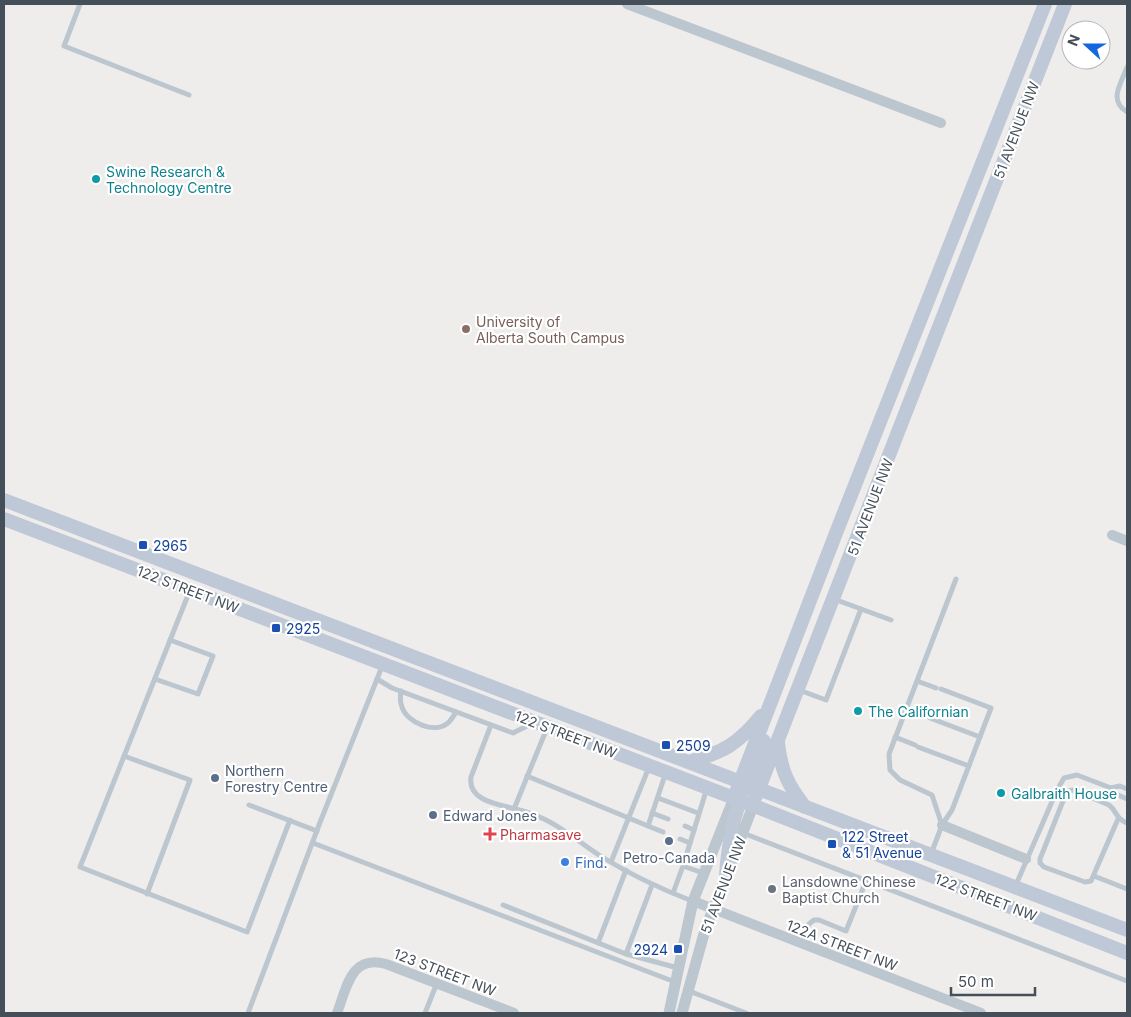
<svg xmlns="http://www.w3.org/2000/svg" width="1131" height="1017" font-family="Inter,sans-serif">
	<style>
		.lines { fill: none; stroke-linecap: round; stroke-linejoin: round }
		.service { stroke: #bcc6cf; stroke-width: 5 }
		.minor { stroke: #bcc6cf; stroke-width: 10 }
		.tertiary { stroke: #bcc6cf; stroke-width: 11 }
		.secondary { stroke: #bec8d6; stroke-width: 14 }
		.culture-dot { fill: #0f9aa8; stroke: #fff; stroke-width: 2 }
		.education-dot { fill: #8d6e63; stroke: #fff; stroke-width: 2 }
		.transit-dot { fill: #1a4fb4; stroke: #fff; stroke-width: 2 }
		.service-dot { fill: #5c6f8a; stroke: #fff; stroke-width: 2 }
		.health-dot { fill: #e0444e; stroke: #fff; stroke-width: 2 }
		.shop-dot { fill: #3f7fe0; stroke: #fff; stroke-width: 2 }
		.worship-dot { fill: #6b7280; stroke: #fff; stroke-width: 2 }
		.labels { text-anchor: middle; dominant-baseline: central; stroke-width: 4.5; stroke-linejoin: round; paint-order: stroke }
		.street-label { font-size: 14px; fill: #444f59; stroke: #fff }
		.culture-label { font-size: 14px; fill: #0d838f; stroke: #fff; text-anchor: start }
		.education-label { font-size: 14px; fill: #785e54; stroke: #fff; text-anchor: start }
		.transit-label { font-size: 14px; fill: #164399; stroke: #fff; text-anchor: start }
		.service-label { font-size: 14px; fill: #4e5e75; stroke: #fff; text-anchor: start }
		.health-label { font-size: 14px; fill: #be3a42; stroke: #fff; text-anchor: start }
		.shop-label { font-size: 14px; fill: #366cbe; stroke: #fff; text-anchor: start }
		.worship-label { font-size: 14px; fill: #5b616d; stroke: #fff; text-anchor: start }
	</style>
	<rect width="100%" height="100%" fill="#efecec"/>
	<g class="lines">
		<g class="service">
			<polyline points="80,4 64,46 189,95"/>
			<path d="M1127 67C1121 84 1108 100 1127 112"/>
			<polyline points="190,590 80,867 247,932 290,820"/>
			<polyline points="861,609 891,620"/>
			<polyline points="155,679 198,694 213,656 170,640"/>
			<polyline points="377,679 392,688 513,733 531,724"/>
			<polyline points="917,681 936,688"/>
			<polyline points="799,690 826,700 861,609 834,599"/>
			<path d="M401 691C400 697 400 702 402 707 407 723 436 735 449 722 452 719 454 715 456 712"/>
			<polyline points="907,708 926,715"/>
			<polyline points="930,718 980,737"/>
			<path d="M491 725 471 777C467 803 504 805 523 811 530 813 537 816 544 819 565 829 583 845 602 857 631 875 661 889 692 901"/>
			<polyline points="895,737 915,745"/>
			<polyline points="918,747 969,766"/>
			<polyline points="124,756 190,780 147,894"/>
			<polyline points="527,776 648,826"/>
			<polyline points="1111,788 1120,786 1127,789"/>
			<polyline points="658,798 698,813"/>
			<polyline points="249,805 317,831"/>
			<polyline points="514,809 547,728"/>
			<polyline points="652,813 668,819"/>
			<path d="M1118 819 1091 881 1085 882 1044 867 1040 863V859L1065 796 1069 791 1073 790 1109 805C1118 812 1114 817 1127 823"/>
			<polyline points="942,825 932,795 900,780 890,770 889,754 956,579"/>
			<polyline points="685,826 694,830"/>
			<polyline points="663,832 648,826 666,772"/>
			<polyline points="743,833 1127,981"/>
			<polyline points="680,839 690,843"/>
			<polyline points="313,843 675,982"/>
			<polyline points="931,854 942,825 952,810 991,708 941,689"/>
			<polyline points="611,862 649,767"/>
			<polyline points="683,866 707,788"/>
			<polyline points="1094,876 1127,889"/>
			<polyline points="1015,887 1057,790 1064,778 1077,775 1111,788 1116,794 1127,799"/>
			<polyline points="673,893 683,866 703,873"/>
			<polyline points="503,905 626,954 678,968"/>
			<polyline points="598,943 626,870"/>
			<polyline points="801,943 809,924 814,920 819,920 846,931 866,881"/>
			<polyline points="626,954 652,885"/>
			<polyline points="689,991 746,1013"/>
			<polyline points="248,1013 319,825 383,664"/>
			<polyline points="425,1013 437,983"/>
		</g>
		<g class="minor">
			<polyline points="627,4 941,123"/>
			<polyline points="1112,535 1127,541"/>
			<polyline points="942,825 1026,859"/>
			<polyline points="693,901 981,1013"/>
			<path d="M337 1013C347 987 351 954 386 964L514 1013"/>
		</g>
		<g class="tertiary">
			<polyline points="669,1013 693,901 734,798"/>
			<polyline points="682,1013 705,930 753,806"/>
		</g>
		<g class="secondary">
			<polyline points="4,500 1127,930"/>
			<polyline points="4,519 734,798 1127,953"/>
			<path d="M778 743C781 771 788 785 805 807"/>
			<path d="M689 762C724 752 738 744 761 716"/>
			<polyline points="737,790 836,533 1045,4"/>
			<polyline points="752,790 751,785 764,741"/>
			<polyline points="756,796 1065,4"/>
			<path d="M726 876C727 857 730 839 734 820 736 811 741 803 740 793"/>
		</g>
	</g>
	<g class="culture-dot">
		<circle cx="96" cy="179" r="5"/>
		<circle cx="858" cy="711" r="5"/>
		<circle cx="1001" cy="793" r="5"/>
	</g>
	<circle class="education-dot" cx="466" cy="329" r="5"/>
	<g class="transit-dot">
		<rect x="138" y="540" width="10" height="10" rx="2.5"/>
		<rect x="271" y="623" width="10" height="10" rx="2.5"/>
		<rect x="661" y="740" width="10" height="10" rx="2.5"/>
		<rect x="827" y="839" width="10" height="10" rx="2.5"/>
		<rect x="673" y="944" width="10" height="10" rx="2.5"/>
	</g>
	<g class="service-dot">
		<circle cx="215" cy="778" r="5"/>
		<circle cx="433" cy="815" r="5"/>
		<circle cx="669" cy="841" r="5"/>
	</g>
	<path class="health-dot" d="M487.5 826.5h5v5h5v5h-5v5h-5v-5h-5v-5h5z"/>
	<circle class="shop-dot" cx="565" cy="862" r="5"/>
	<circle class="worship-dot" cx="772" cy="889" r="5"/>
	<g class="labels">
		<g class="street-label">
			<text transform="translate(1016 130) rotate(-69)">51 AVENUE NW</text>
			<text transform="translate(870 507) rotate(-69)">51 AVENUE NW</text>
			<text transform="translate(188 589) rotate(21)">122 STREET NW</text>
			<text transform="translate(566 734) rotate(21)">122 STREET NW</text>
			<text transform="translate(723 885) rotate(-69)">51 AVENUE NW</text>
			<text transform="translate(986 897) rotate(21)">122 STREET NW</text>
			<text transform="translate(842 945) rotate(21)">122A STREET NW</text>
			<text transform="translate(445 972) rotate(21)">123 STREET NW</text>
		</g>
		<g class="culture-label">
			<text x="106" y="171">Swine Research &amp;<tspan x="106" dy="16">Technology Centre</tspan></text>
			<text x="868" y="711">The Californian</text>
			<text x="1011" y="793">Galbraith House</text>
		</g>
		<g class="education-label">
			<text x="476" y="321">University of<tspan x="476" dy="16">Alberta South Campus</tspan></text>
		</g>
		<g class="transit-label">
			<text x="153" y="545">2965</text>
			<text x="286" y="628">2925</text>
			<text x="676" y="745">2509</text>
			<text x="842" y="836">122 Street<tspan x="842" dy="16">&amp; 51 Avenue</tspan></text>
			<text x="668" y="949" text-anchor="end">2924</text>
		</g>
		<g class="service-label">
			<text x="225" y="770">Northern<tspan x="225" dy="16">Forestry Centre</tspan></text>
			<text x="443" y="815">Edward Jones</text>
			<text x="669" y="857" text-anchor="middle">Petro-Canada</text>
		</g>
		<g class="health-label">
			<text x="500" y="834">Pharmasave</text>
		</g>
		<g class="shop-label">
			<text x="575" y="862">Find.</text>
		</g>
		<g class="worship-label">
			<text x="782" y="881">Lansdowne Chinese<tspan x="782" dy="16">Baptist Church</tspan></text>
		</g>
	</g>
	<rect width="1131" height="1017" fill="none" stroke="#444f59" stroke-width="10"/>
	<g transform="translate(1086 45) rotate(291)"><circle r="24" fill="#ffffff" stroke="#b4b9bd"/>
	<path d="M0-4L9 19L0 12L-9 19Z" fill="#1667df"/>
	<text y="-8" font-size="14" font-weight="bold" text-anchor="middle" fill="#444f59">N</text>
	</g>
	<path d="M951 987v8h84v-8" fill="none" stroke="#444f59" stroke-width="2.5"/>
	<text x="958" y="987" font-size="15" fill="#444f59" stroke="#ffffff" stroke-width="4" paint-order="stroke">50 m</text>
</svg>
